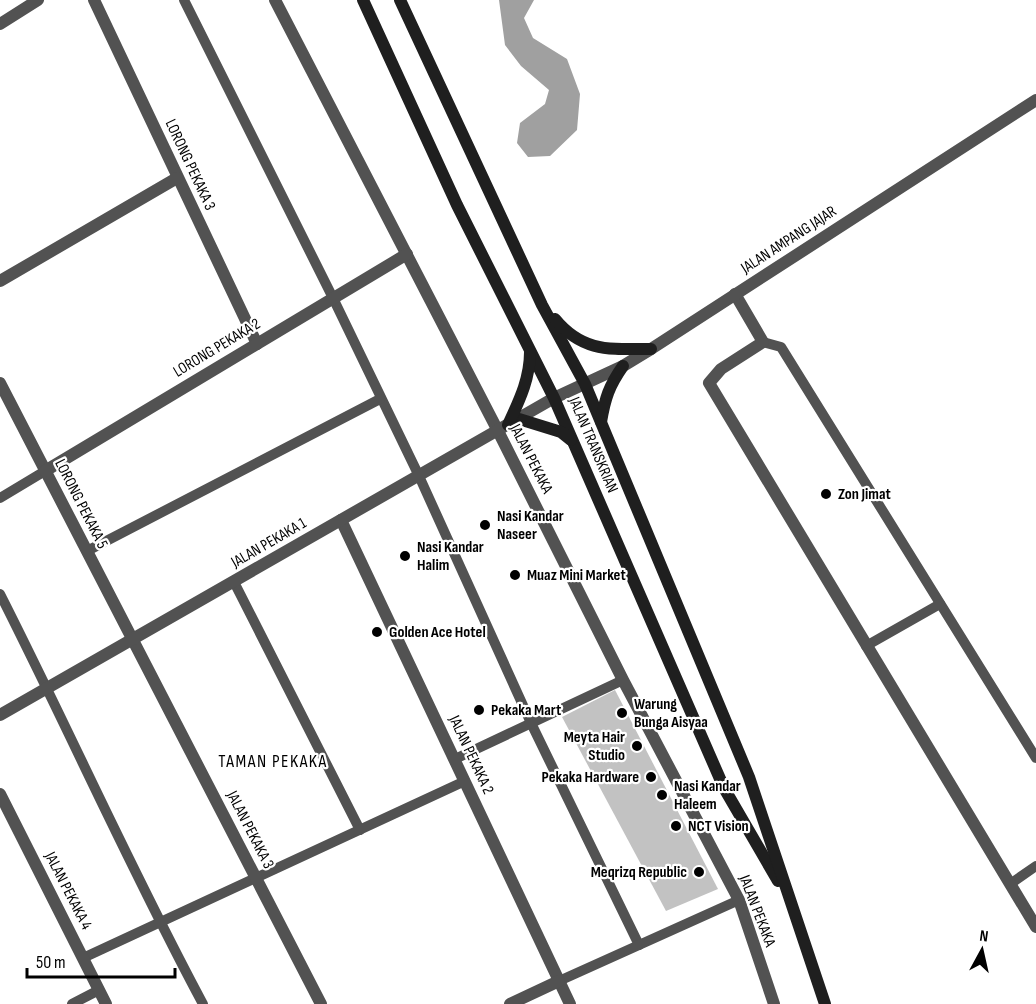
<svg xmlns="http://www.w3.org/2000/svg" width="1036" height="1004" font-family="'Sofia Sans Condensed',sans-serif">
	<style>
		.water { fill: #a0a0a0 }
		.building { fill: #c2c2c2 }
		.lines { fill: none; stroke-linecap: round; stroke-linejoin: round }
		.service { stroke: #525252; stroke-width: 10 }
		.minor { stroke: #525252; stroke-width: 12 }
		.tertiary { stroke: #525252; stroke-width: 12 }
		.secondary { stroke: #1f1f1f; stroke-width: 12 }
		.poi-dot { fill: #000; stroke: #fff; stroke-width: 2 }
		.labels { text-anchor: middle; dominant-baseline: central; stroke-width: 4.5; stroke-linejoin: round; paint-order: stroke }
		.street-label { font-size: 16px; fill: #000; stroke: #fff }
		.poi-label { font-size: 16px; font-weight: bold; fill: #000; stroke: #fff; text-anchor: start }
		.neighbourhood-label { font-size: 18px; letter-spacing: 1.5px; fill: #000; stroke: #fff }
	</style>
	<rect width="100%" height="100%" fill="#fff"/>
	<polygon class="water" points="499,0 534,0 524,18 533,38 567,59 580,94 577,130 550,156 528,157 517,143 520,123 545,104 549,90 521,66 505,45"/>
	<polygon class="building" points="615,690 718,889 666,911 562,717"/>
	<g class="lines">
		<g class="service">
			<polyline points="184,0 333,298 419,476 531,723 639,945"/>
			<polyline points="763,342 781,347 1036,758"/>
			<polyline points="0,498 45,471"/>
			<polyline points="87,551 380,399"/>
			<polyline points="234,582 360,830"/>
			<path d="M0 594C69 730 131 870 203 1004"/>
			<polyline points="866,646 940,604"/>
			<polyline points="455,759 623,680"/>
			<polyline points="1010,884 1036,866"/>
			<polyline points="83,958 465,781"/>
			<polyline points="559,981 739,900"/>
			<polyline points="72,1004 99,990"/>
		</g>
		<g class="minor">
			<polyline points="94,0 257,344"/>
			<polyline points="275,0 498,431 623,680 739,900 774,1004"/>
			<polyline points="0,24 38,0"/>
			<polyline points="0,281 177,178"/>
			<polyline points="735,294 763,342 721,369 709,383 1036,927"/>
			<polyline points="0,383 321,1004"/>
			<polyline points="45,471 407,254"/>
			<polyline points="341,520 570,1004"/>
			<polyline points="0,715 554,398"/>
			<polyline points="0,794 106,1004"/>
			<polyline points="510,1004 559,981"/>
		</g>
		<polyline class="tertiary" points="554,398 623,366 651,349 1036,100"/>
		<g class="secondary">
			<polyline points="363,0 457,205 554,398 724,788 778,881"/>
			<polyline points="400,0 542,305 585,384 749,777 825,1004"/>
			<path d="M555 319C583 353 611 349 651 349"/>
			<polyline points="519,419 561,432 571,440"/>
			<path d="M601 422C605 398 609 386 623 366"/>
			<path d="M508 425C519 401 530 379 530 352"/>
		</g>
	</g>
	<g class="poi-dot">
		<circle cx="826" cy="494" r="6"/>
		<circle cx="485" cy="525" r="6"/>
		<circle cx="405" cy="556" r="6"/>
		<circle cx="515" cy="575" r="6"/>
		<circle cx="377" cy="632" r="6"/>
		<circle cx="479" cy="710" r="6"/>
		<circle cx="622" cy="713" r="6"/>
		<circle cx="637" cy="746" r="6"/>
		<circle cx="651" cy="777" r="6"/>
		<circle cx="662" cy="795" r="6"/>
		<circle cx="676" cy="826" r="6"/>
		<circle cx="699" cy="872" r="6"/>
	</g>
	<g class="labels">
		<g class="street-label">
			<text transform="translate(190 165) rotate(65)">LORONG PEKAKA 3</text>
			<text transform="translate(789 240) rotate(-33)">JALAN AMPANG JAJAR</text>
			<text transform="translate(217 348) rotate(-31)">LORONG PEKAKA 2</text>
			<text transform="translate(593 445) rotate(67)">JALAN TRANSKRIAN</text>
			<text transform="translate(531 459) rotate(63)">JALAN PEKAKA</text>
			<text transform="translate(81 504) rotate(63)">LORONG PEKAKA 5</text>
			<text transform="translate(269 543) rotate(-30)">JALAN PEKAKA 1</text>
			<text transform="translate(471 755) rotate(65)">JALAN PEKAKA 2</text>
			<text transform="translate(250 830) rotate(63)">JALAN PEKAKA 3</text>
			<text transform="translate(68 891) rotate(63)">JALAN PEKAKA 4</text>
			<text transform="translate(757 911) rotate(69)">JALAN PEKAKA</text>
		</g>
		<g class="poi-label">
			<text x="838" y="494">Zon Jimat</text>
			<text x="497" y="516">Nasi Kandar<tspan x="497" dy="18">Naseer</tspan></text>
			<text x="417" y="547">Nasi Kandar<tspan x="417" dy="18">Halim</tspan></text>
			<text x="527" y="575">Muaz Mini Market</text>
			<text x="389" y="632">Golden Ace Hotel</text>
			<text x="634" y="704">Warung<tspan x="634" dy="18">Bunga Aisyaa</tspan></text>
			<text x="491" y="710">Pekaka Mart</text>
			<text x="625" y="737" text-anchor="end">Meyta Hair<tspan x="625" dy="18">Studio</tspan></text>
			<text x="639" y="777" text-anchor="end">Pekaka Hardware</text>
			<text x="674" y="786">Nasi Kandar<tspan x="674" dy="18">Haleem</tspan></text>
			<text x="688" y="826">NCT Vision</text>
			<text x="687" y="872" text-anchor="end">Meqrizq Republic</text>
		</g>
		<g class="neighbourhood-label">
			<text x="273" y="761">TAMAN PEKAKA</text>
		</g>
	</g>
	<g transform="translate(982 950) rotate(8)" stroke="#ffffff" stroke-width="4.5" paint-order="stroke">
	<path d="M0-4.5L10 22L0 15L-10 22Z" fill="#000000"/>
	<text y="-9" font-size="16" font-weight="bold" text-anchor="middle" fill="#000000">N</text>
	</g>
	<path d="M27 968v9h148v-9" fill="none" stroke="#000000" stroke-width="3"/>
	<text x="36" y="968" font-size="18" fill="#000000" stroke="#ffffff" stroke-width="4.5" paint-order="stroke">50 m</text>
</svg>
